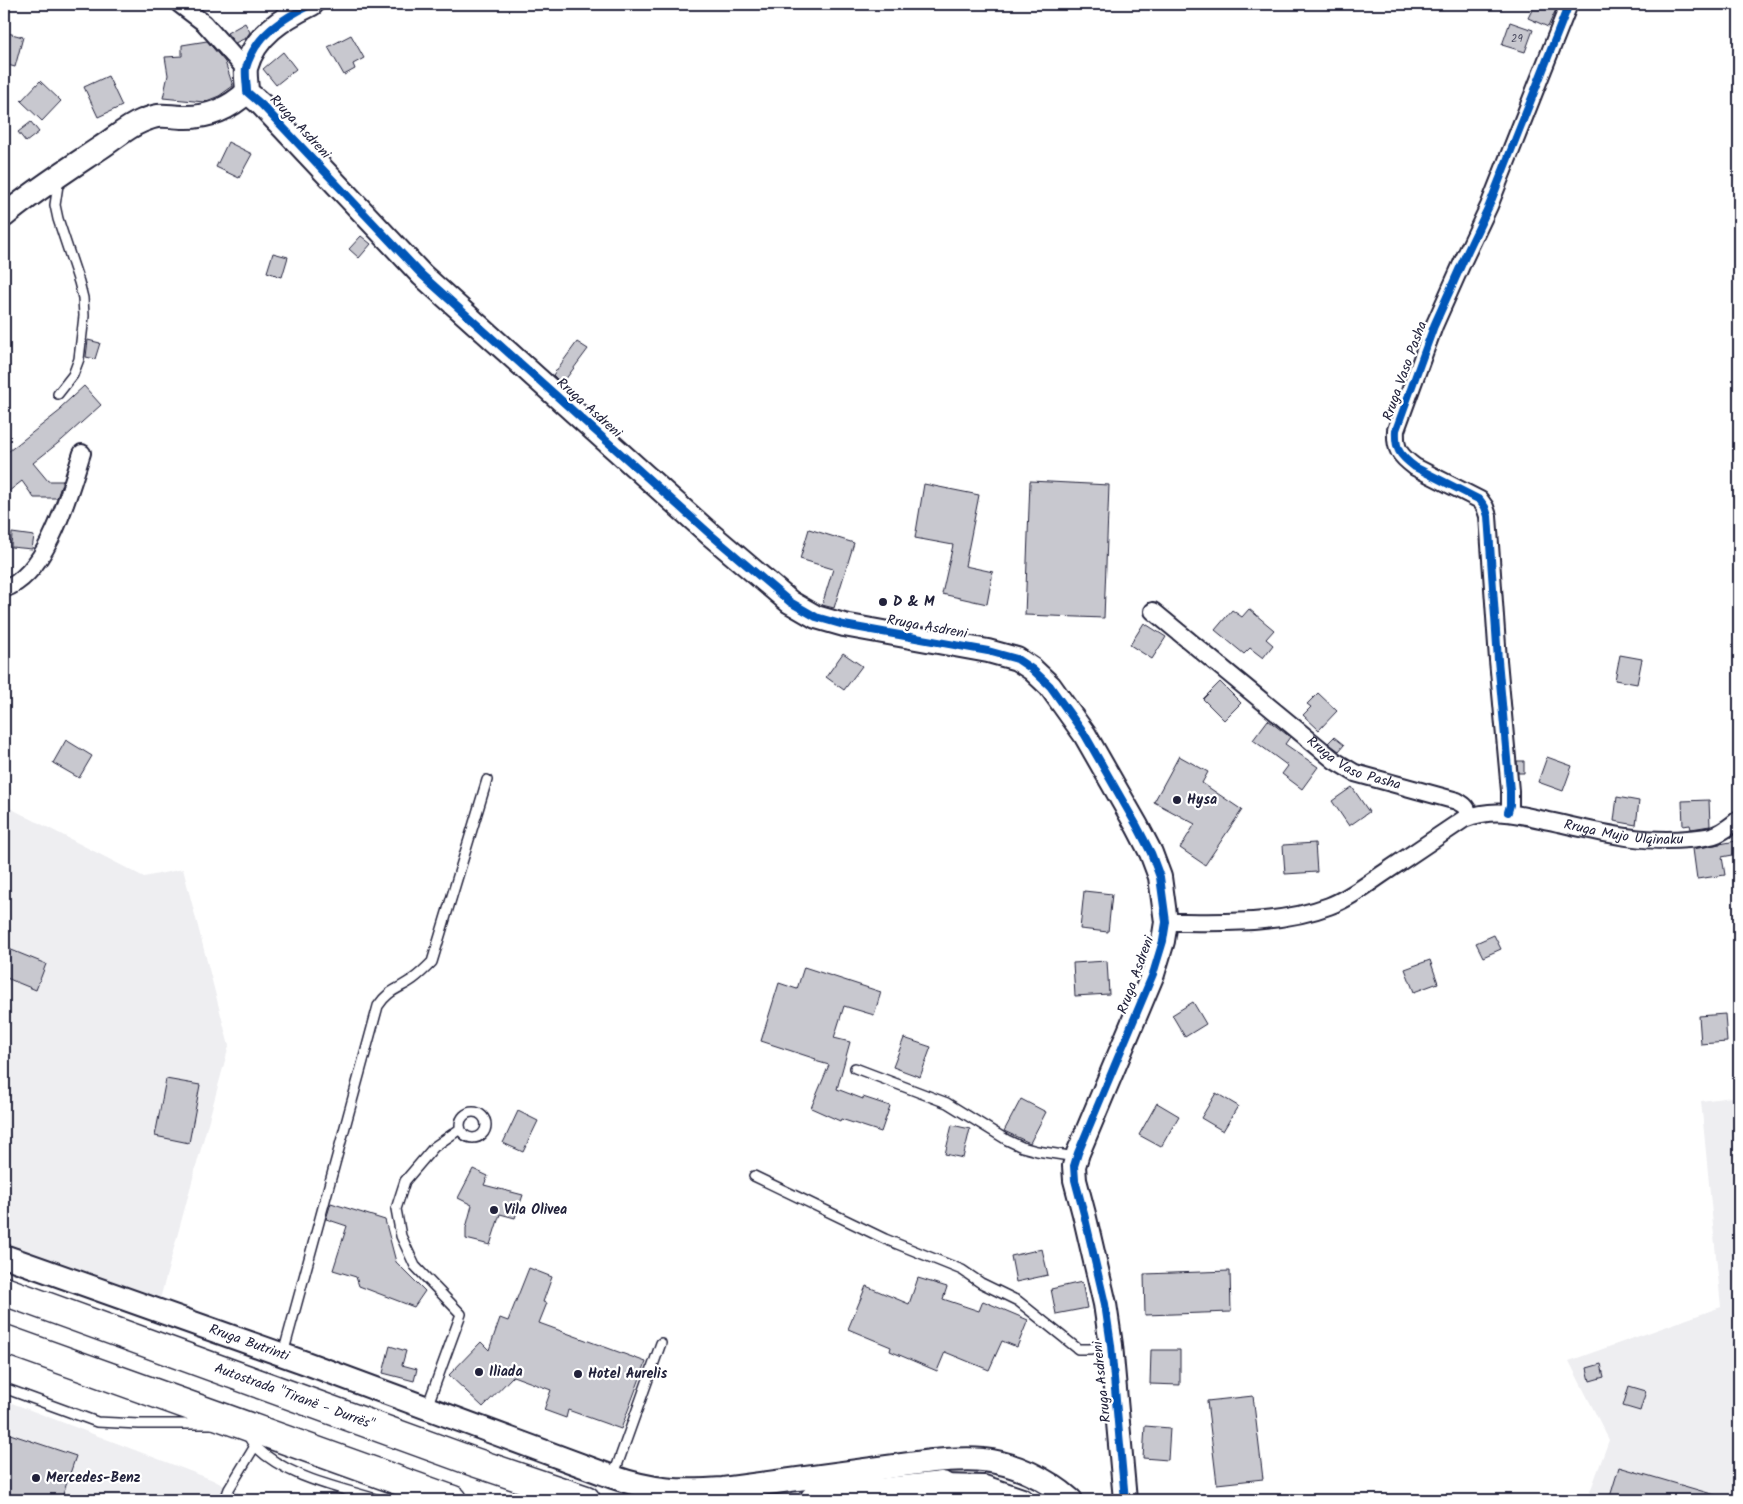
<svg xmlns="http://www.w3.org/2000/svg" width="1743" height="1504" font-family="Kalam,sans-serif">
	<style>
		.built { fill: #eeeef1 }
		.building { fill: #c8c8cf; stroke: #22223b }
		.lines { fill: none; stroke-linecap: round; stroke-linejoin: round }
		.lane-casing { stroke: #22223b; stroke-width: 12 }
		.street-casing { stroke: #22223b; stroke-width: 20 }
		.secondary-casing { stroke: #22223b; stroke-width: 26 }
		.highway-casing { stroke: #22223b; stroke-width: 31 }
		.lane { stroke: #fff; stroke-width: 9 }
		.street { stroke: #fff; stroke-width: 16 }
		.secondary { stroke: #fff; stroke-width: 22 }
		.highway { stroke: #fff; stroke-width: 28 }
		.cycleway-casing { stroke: #fff; stroke-width: 11 }
		.cycleway { stroke: #0057b8; stroke-width: 8 }
		.poi-dot { fill: #22223b; stroke: #fff; stroke-width: 2 }
		.labels { text-anchor: middle; dominant-baseline: central; stroke-width: 4.5; stroke-linejoin: round; paint-order: stroke }
		.number-label { font-size: 11px; fill: #4c4c60 }
		.street-label { font-size: 14px; fill: #22223b; stroke: #fff }
		.poi-label { font-size: 14px; font-weight: bold; fill: #22223b; stroke: #fff; text-anchor: start }
	</style>
	<rect width="100%" height="100%" fill="#fff"/>
	<filter id="ink" filterUnits="userSpaceOnUse"><feTurbulence type="fractalNoise" baseFrequency=".02" numOctaves="2"/><feDisplacementMap in="SourceGraphic" scale="10" xChannelSelector="R" yChannelSelector="G"/><feConvolveMatrix kernelMatrix="1 2 1 2 8 2 1 2 1" color-interpolation-filters="sRGB"/></filter>
	<g filter="url(#ink)">
		<g class="built">
			<polygon points="4,805 144,877 183,869 229,1046 157,1310 4,1256"/>
			<polygon points="1739,1096 1739,1500 1587,1500 1609,1440 1569,1361 1721,1307 1701,1101"/>
			<polygon points="4,1400 213,1480 230,1489 258,1500 4,1500"/>
		</g>
		<g class="building">
			<polygon points="1535,4 1550,4 1557,7 1548,27 1528,18"/>
			<polygon points="1510,22 1533,30 1525,52 1502,45"/>
			<polygon points="245,23 250,32 246,38 235,43 227,33"/>
			<polygon points="4,32 23,37 15,67 4,64"/>
			<polygon points="351,35 364,58 353,64 355,69 344,75 328,47"/>
			<polygon points="207,41 225,62 233,86 219,96 204,102 163,98 168,75 165,57 182,56 182,45"/>
			<polygon points="283,52 296,69 276,85 263,69"/>
			<polygon points="108,76 122,106 98,117 84,87"/>
			<polygon points="40,81 61,101 42,121 21,101"/>
			<polygon points="31,122 39,132 26,142 18,132"/>
			<polygon points="228,142 252,154 239,178 216,167"/>
			<polygon points="361,236 371,244 359,258 349,249"/>
			<polygon points="273,253 288,257 282,277 267,272"/>
			<polygon points="88,340 100,343 95,359 86,357"/>
			<polygon points="577,342 588,349 562,384 553,375"/>
			<polygon points="84,386 101,405 62,440 33,463 48,481 63,481 57,498 34,498 22,481 4,495 4,455 61,410 60,408"/>
			<polygon points="1030,481 1109,485 1104,618 1025,615"/>
			<polygon points="924,484 979,495 965,566 993,572 987,604 942,594 953,545 915,538"/>
			<polygon points="809,529 854,543 834,608 822,605 833,569 800,559"/>
			<polygon points="12,533 34,536 32,549 11,547"/>
			<polygon points="1249,609 1274,630 1266,639 1273,645 1263,658 1250,648 1244,654 1215,630 1232,610 1242,617"/>
			<polygon points="1144,623 1166,637 1152,659 1130,645"/>
			<polygon points="843,653 862,666 844,690 826,677"/>
			<polygon points="1620,655 1642,659 1637,684 1615,680"/>
			<polygon points="1220,682 1241,703 1224,720 1203,699"/>
			<polygon points="1318,693 1337,711 1319,730 1303,715 1311,707 1307,704"/>
			<polygon points="1268,720 1290,737 1285,744 1318,767 1302,789 1282,774 1288,766 1253,740"/>
			<polygon points="1334,737 1344,745 1339,751 1328,743"/>
			<polygon points="66,740 92,756 79,778 53,763"/>
			<polygon points="1179,756 1208,772 1202,783 1242,810 1205,865 1180,848 1195,824 1154,802"/>
			<polygon points="1547,757 1572,766 1563,791 1538,782"/>
			<polygon points="1517,761 1524,761 1524,773 1518,773"/>
			<polygon points="1352,787 1369,812 1349,826 1332,801"/>
			<polygon points="1617,797 1639,801 1636,825 1614,821"/>
			<polygon points="1709,800 1710,826 1691,829 1690,825 1683,826 1682,801"/>
			<polygon points="1736,841 1738,854 1722,857 1725,875 1697,879 1693,849"/>
			<polygon points="1315,843 1317,872 1285,874 1283,845"/>
			<polygon points="1084,891 1112,894 1108,932 1080,929"/>
			<polygon points="1494,935 1501,949 1483,957 1476,943"/>
			<polygon points="4,947 46,964 36,990 4,977"/>
			<polygon points="1430,960 1438,983 1414,992 1405,969"/>
			<polygon points="1107,961 1109,994 1075,996 1073,963"/>
			<polygon points="804,967 881,992 874,1015 844,1006 834,1038 850,1042 837,1089 863,1099 863,1097 890,1106 881,1132 841,1119 840,1121 811,1108 829,1065 815,1061 816,1059 761,1041 779,983 797,989"/>
			<polygon points="1193,1002 1206,1024 1185,1037 1172,1015"/>
			<polygon points="1725,1014 1727,1042 1701,1044 1699,1016"/>
			<polygon points="904,1038 931,1047 920,1077 893,1067"/>
			<polygon points="166,1079 200,1085 189,1143 155,1136"/>
			<polygon points="1216,1093 1238,1106 1223,1131 1201,1118"/>
			<polygon points="1021,1099 1046,1112 1030,1143 1004,1131"/>
			<polygon points="1157,1103 1179,1116 1161,1147 1139,1135"/>
			<polygon points="518,1111 538,1121 523,1152 503,1143"/>
			<polygon points="952,1125 970,1129 963,1158 945,1154"/>
			<polygon points="473,1169 488,1176 484,1185 523,1195 515,1218 500,1214 490,1245 466,1239 466,1228 472,1205 458,1198"/>
			<polygon points="331,1203 385,1220 396,1262 425,1291 414,1307 359,1286 356,1277 333,1270 347,1226 326,1219"/>
			<polygon points="1042,1249 1048,1275 1016,1282 1011,1256"/>
			<polygon points="529,1268 552,1277 543,1302 547,1303 539,1323 646,1362 621,1429 568,1410 566,1418 544,1410 551,1390 513,1376 483,1407 449,1375 481,1342 489,1350 500,1318 508,1321"/>
			<polygon points="1230,1271 1231,1312 1145,1315 1144,1274"/>
			<polygon points="918,1278 947,1287 943,1299 979,1311 983,1301 1028,1320 1017,1347 1002,1341 989,1370 945,1352 937,1371 890,1351 891,1347 848,1329 866,1286 909,1304"/>
			<polygon points="1082,1282 1087,1308 1056,1314 1051,1289"/>
			<polygon points="390,1346 406,1351 402,1365 417,1369 414,1381 383,1373"/>
			<polygon points="1151,1350 1180,1350 1180,1385 1150,1384"/>
			<polygon points="1601,1364 1604,1377 1590,1381 1587,1368"/>
			<polygon points="1629,1386 1646,1391 1640,1411 1623,1406"/>
			<polygon points="1253,1396 1263,1479 1217,1484 1207,1401"/>
			<polygon points="1145,1426 1170,1428 1168,1460 1143,1458"/>
			<polygon points="4,1432 76,1456 61,1500 4,1500"/>
			<polygon points="1619,1467 1722,1497 1722,1500 1609,1500"/>
		</g>
		<g class="lines">
			<defs>
				<g id="lane">
					<polyline points="58,394 73,375 79,359 84,316 83,298 79,282 58,219 55,205 59,178"/>
					<polyline points="855,1068 947,1103 1007,1140 1022,1147 1037,1151 1076,1157"/>
					<circle cx="473" cy="1125" r="13"/>
					<polyline points="754,1176 885,1239 962,1270 981,1283 1018,1301 1078,1349 1090,1349 1111,1345"/>
					<path d="M283 1354 378 1006C388 990 399 989 413 979 420 974 426 968 432 962L487 780"/>
					<polyline points="4,1388 97,1422 139,1424 212,1424"/>
					<polyline points="427,1407 461,1314 415,1266 401,1236 396,1209 405,1181 434,1147 460,1129"/>
					<path d="M247 1434C250 1438 252 1444 256 1447 288 1478 338 1487 379 1500"/>
					<polyline points="613,1477 661,1343"/>
					<polyline points="225,1500 229,1489 255,1446"/>
				</g>
				<g id="street">
					<polyline points="179,4 204,23 246,70"/>
					<path d="M4 589C48 574 69 493 82 453"/>
					<path id="s1" d="M1153 611 1335 761 1355 773 1457 801C1464 805 1469 808 1468 817"/>
					<path d="M1508 812 1510 805V791L1498 660 1488 516 1485 507 1480 500 1415 467C1399 455 1395 449 1396 430L1434 326 1463 261 1489 206 1569 4"/>
					<path id="s2" d="M1166 922C1219 922 1279 925 1329 906 1348 899 1365 886 1381 875 1409 856 1436 838 1464 819 1494 807 1518 814 1549 821 1595 831 1640 844 1688 839 1697 838 1708 838 1717 834 1726 830 1732 825 1739 819"/>
				</g>
				<g id="secondary">
					<path d="M312 4C283 18 255 35 246 68 245 75 247 85 247 92L262 105 422 275 710 534 790 602 816 617 844 625 988 651 1017 659 1032 669 1050 686 1085 735 1137 826 1151 853 1160 877 1166 922 1163 941 1153 974 1078 1153 1074 1166 1075 1180 1084 1214 1105 1304 1111 1345 1125 1500"/>
					<path d="M4 216C34 191 67 170 100 148 114 139 127 127 142 121 161 113 163 116 182 117 208 118 229 109 247 92"/>
					<path id="s3" d="M4 1256 306 1363 613 1477C653 1491 681 1492 723 1489L932 1461C949 1460 966 1458 983 1460 1015 1463 1047 1479 1071 1500"/>
					<polyline points="926,1493 942,1486 984,1487 1022,1500"/>
				</g>
				<g id="highway">
					<path id="s4" d="M4 1291 474 1462 586 1500"/>
					<polyline points="4,1339 453,1500"/>
					<polyline points="814,1500 942,1486"/>
				</g>
			</defs>
			<use href="#lane" class="lane-casing"/>
			<use href="#street" class="street-casing"/>
			<use href="#secondary" class="secondary-casing"/>
			<use href="#highway" class="highway-casing"/>
			<use href="#lane" class="lane"/>
			<use href="#street" class="street"/>
			<use href="#secondary" class="secondary"/>
			<use href="#highway" class="highway"/>
			<defs>
				<g id="cycleway">
					<path d="M312 4C283 18 255 35 246 68 245 75 247 85 247 92L262 105 422 275 710 534 790 602 816 617 844 625 988 651 1017 659 1032 669 1050 686 1085 735 1137 826 1151 853 1160 877 1166 922 1163 941 1153 974 1078 1153 1074 1166 1075 1180 1084 1214 1105 1304 1111 1345 1125 1500"/>
					<path d="M1508 812 1510 805V791L1498 660 1488 516 1485 507 1480 500 1415 467C1399 455 1395 449 1396 430L1434 326 1463 261 1489 206 1569 4"/>
				</g>
			</defs>
			<use href="#cycleway" class="cycleway-casing"/>
			<use href="#cycleway" class="cycleway"/>
		</g>
	</g>
	<g class="poi-dot">
		<circle cx="883" cy="602" r="5"/>
		<circle cx="1177" cy="800" r="5"/>
		<circle cx="494" cy="1210" r="5"/>
		<circle cx="479" cy="1372" r="5"/>
		<circle cx="578" cy="1374" r="5"/>
		<circle cx="36" cy="1478" r="5"/>
	</g>
	<g class="labels">
		<g class="number-label">
			<text x="1517" y="39">29</text>
		</g>
		<g class="street-label">
			<text transform="translate(300 127) rotate(47)">Rruga Asdreni</text>
			<text transform="translate(1405 371) rotate(-70)">Rruga Vaso Pasha</text>
			<text transform="translate(589 408) rotate(42)">Rruga Asdreni</text>
			<text transform="translate(927 627) rotate(10)">Rruga Asdreni</text>
			<text stroke="none"><textPath href="#s1" startOffset="254">Rruga Vaso Pasha</textPath></text>
			<text stroke="none"><textPath href="#s2" startOffset="488">Rruga Mujo Ulqinaku</textPath></text>
			<text transform="translate(1136 975) rotate(-70)">Rruga Asdreni</text>
			<text stroke="none"><textPath href="#s3" startOffset="260">Rruga Butrinti</textPath></text>
			<text transform="translate(1102 1382) rotate(-96)">Rruga Asdreni</text>
			<text stroke="none"><textPath href="#s4" startOffset="309">Autostrada "Tiranë - Durrës"</textPath></text>
		</g>
		<g class="poi-label">
			<text x="893" y="602">D &amp; M</text>
			<text x="1187" y="800">Hysa</text>
			<text x="504" y="1210">Vila Olivea</text>
			<text x="489" y="1372">Iliada</text>
			<text x="588" y="1374">Hotel Aurelis</text>
			<text x="46" y="1478">Mercedes-Benz</text>
		</g>
	</g>
	<rect width="1743" height="1504" fill="none" stroke="#fff" stroke-width="20"/>
	<rect x="10" y="10" width="1723" height="1484" fill="none" stroke="#22223b" stroke-width="2" filter="url(#ink)"/>
</svg>
